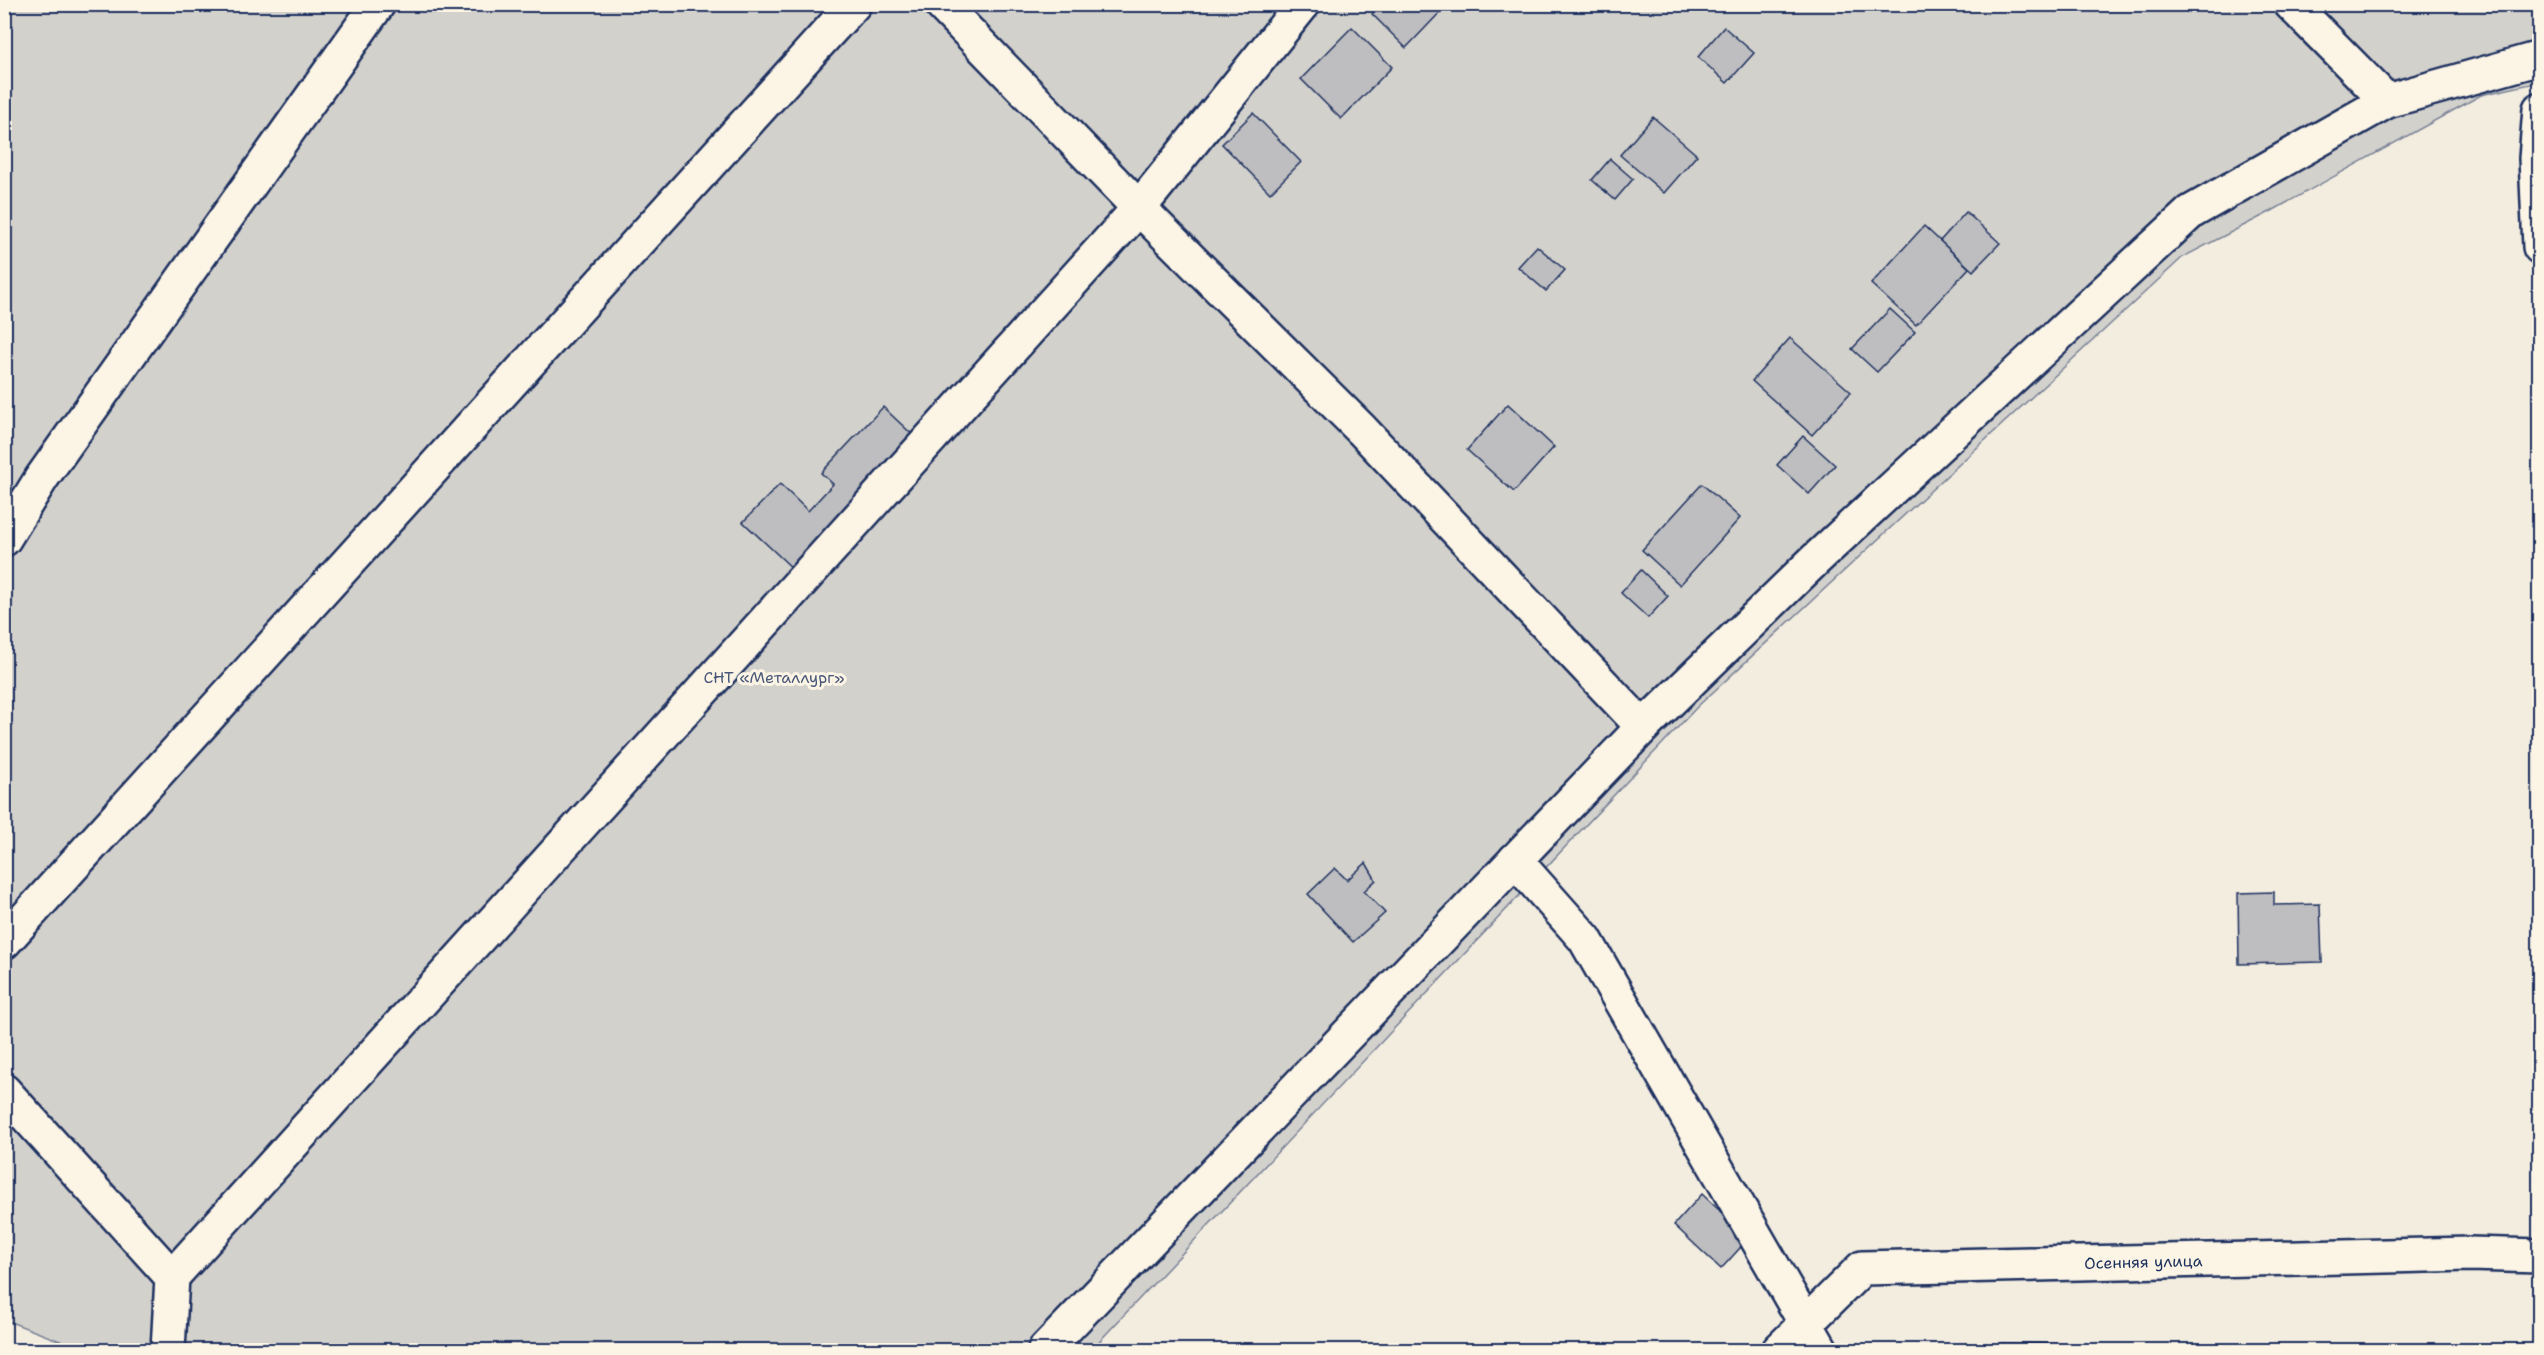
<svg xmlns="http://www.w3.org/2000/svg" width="2544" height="1355" font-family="'Shantell Sans',sans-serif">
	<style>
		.green { fill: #d3d1cc; stroke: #778095; stroke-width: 1.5 }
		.building { fill: #bebec0; stroke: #1b2f5e; stroke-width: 1.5 }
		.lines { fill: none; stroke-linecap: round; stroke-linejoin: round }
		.minor-casing { stroke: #1b2f5e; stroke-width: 38 }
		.minor { stroke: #fcf5e5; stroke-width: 33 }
		.labels { text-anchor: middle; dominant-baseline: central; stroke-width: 6; stroke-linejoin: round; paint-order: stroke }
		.park-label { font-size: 16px; fill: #49587a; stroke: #fcf5e5 }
		.street-label { font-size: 16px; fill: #1b2f5e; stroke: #fcf5e5 }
	</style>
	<rect width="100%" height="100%" fill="#f3ede0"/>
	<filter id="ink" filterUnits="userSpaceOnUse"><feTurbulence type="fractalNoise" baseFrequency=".0167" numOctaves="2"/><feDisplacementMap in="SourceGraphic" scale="12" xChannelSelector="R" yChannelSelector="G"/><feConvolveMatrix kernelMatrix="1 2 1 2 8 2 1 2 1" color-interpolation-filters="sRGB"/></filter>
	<g filter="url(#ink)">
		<polygon class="green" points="2539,4 2540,82 2481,95 2270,212 2183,257 1698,706 1091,1350 84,1350 5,1320 4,5"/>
		<g class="building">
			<polygon points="1381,4 1448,4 1406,48 1372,14"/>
			<polygon points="1352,27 1392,67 1341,119 1301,79"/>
			<polygon points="1724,27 1754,53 1727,83 1698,57"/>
			<polygon points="1253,113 1301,162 1270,193 1222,144"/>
			<polygon points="1653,117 1697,155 1664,193 1620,155"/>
			<polygon points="1610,159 1633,179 1615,200 1592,180"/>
			<polygon points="1966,212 2000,243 1973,271 1940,241"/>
			<polygon points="1924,226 1969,268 1916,325 1871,284"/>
			<polygon points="1537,246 1565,270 1546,291 1518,267"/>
			<polygon points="1890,309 1915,332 1877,372 1852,349"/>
			<polygon points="1790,338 1851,392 1812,435 1752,381"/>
			<polygon points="1508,404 1554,447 1514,492 1467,450"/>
			<polygon points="883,407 918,440 794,570 743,522 780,484 808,511 833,484 821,473"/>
			<polygon points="1803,436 1835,465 1809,494 1777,465"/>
			<polygon points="1702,484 1740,518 1680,585 1642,550"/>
			<polygon points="1641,570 1668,596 1648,618 1621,593"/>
			<polygon points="1366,863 1376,880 1364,891 1385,913 1353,942 1308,894 1335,868 1347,880"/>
			<polygon points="2274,892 2274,905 2320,904 2322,962 2239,964 2238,893"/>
			<polygon points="1702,1194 1749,1238 1721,1269 1674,1225"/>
			<polygon points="2001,1343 2058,1344 2058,1350 2001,1350"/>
			<polygon points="2145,1348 2176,1350 2145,1350"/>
		</g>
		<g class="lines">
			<defs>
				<g id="minor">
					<polyline points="941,4 1139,208 1362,430 1643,727"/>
					<polyline points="2291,4 2387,101"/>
					<polyline points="2540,109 2536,158 2540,247"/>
					<polyline points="4,539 41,479 378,4"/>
					<polyline points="1515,860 1585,939 1821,1350"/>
					<polyline points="4,942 854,4"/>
					<polyline points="4,1091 172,1277 168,1350"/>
					<polyline points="172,1277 1139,208 1303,4"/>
					<polyline points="1045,1350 1643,727 1814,561 2191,212 2387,101 2540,58"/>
					<path id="s1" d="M1779 1350 1862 1268 2470 1254 2540 1256"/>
				</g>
			</defs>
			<use href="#minor" class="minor-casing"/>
			<use href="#minor" class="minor"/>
		</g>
	</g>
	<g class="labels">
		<g class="park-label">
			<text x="774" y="677">СНТ «Металлург»</text>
		</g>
		<g class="street-label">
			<text stroke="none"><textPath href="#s1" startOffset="398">Осенняя улица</textPath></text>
		</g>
	</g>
	<rect width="2544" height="1355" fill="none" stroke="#fcf5e5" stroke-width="24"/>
	<rect x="12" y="12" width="2520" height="1331" fill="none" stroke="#1b2f5e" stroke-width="2" filter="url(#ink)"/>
</svg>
